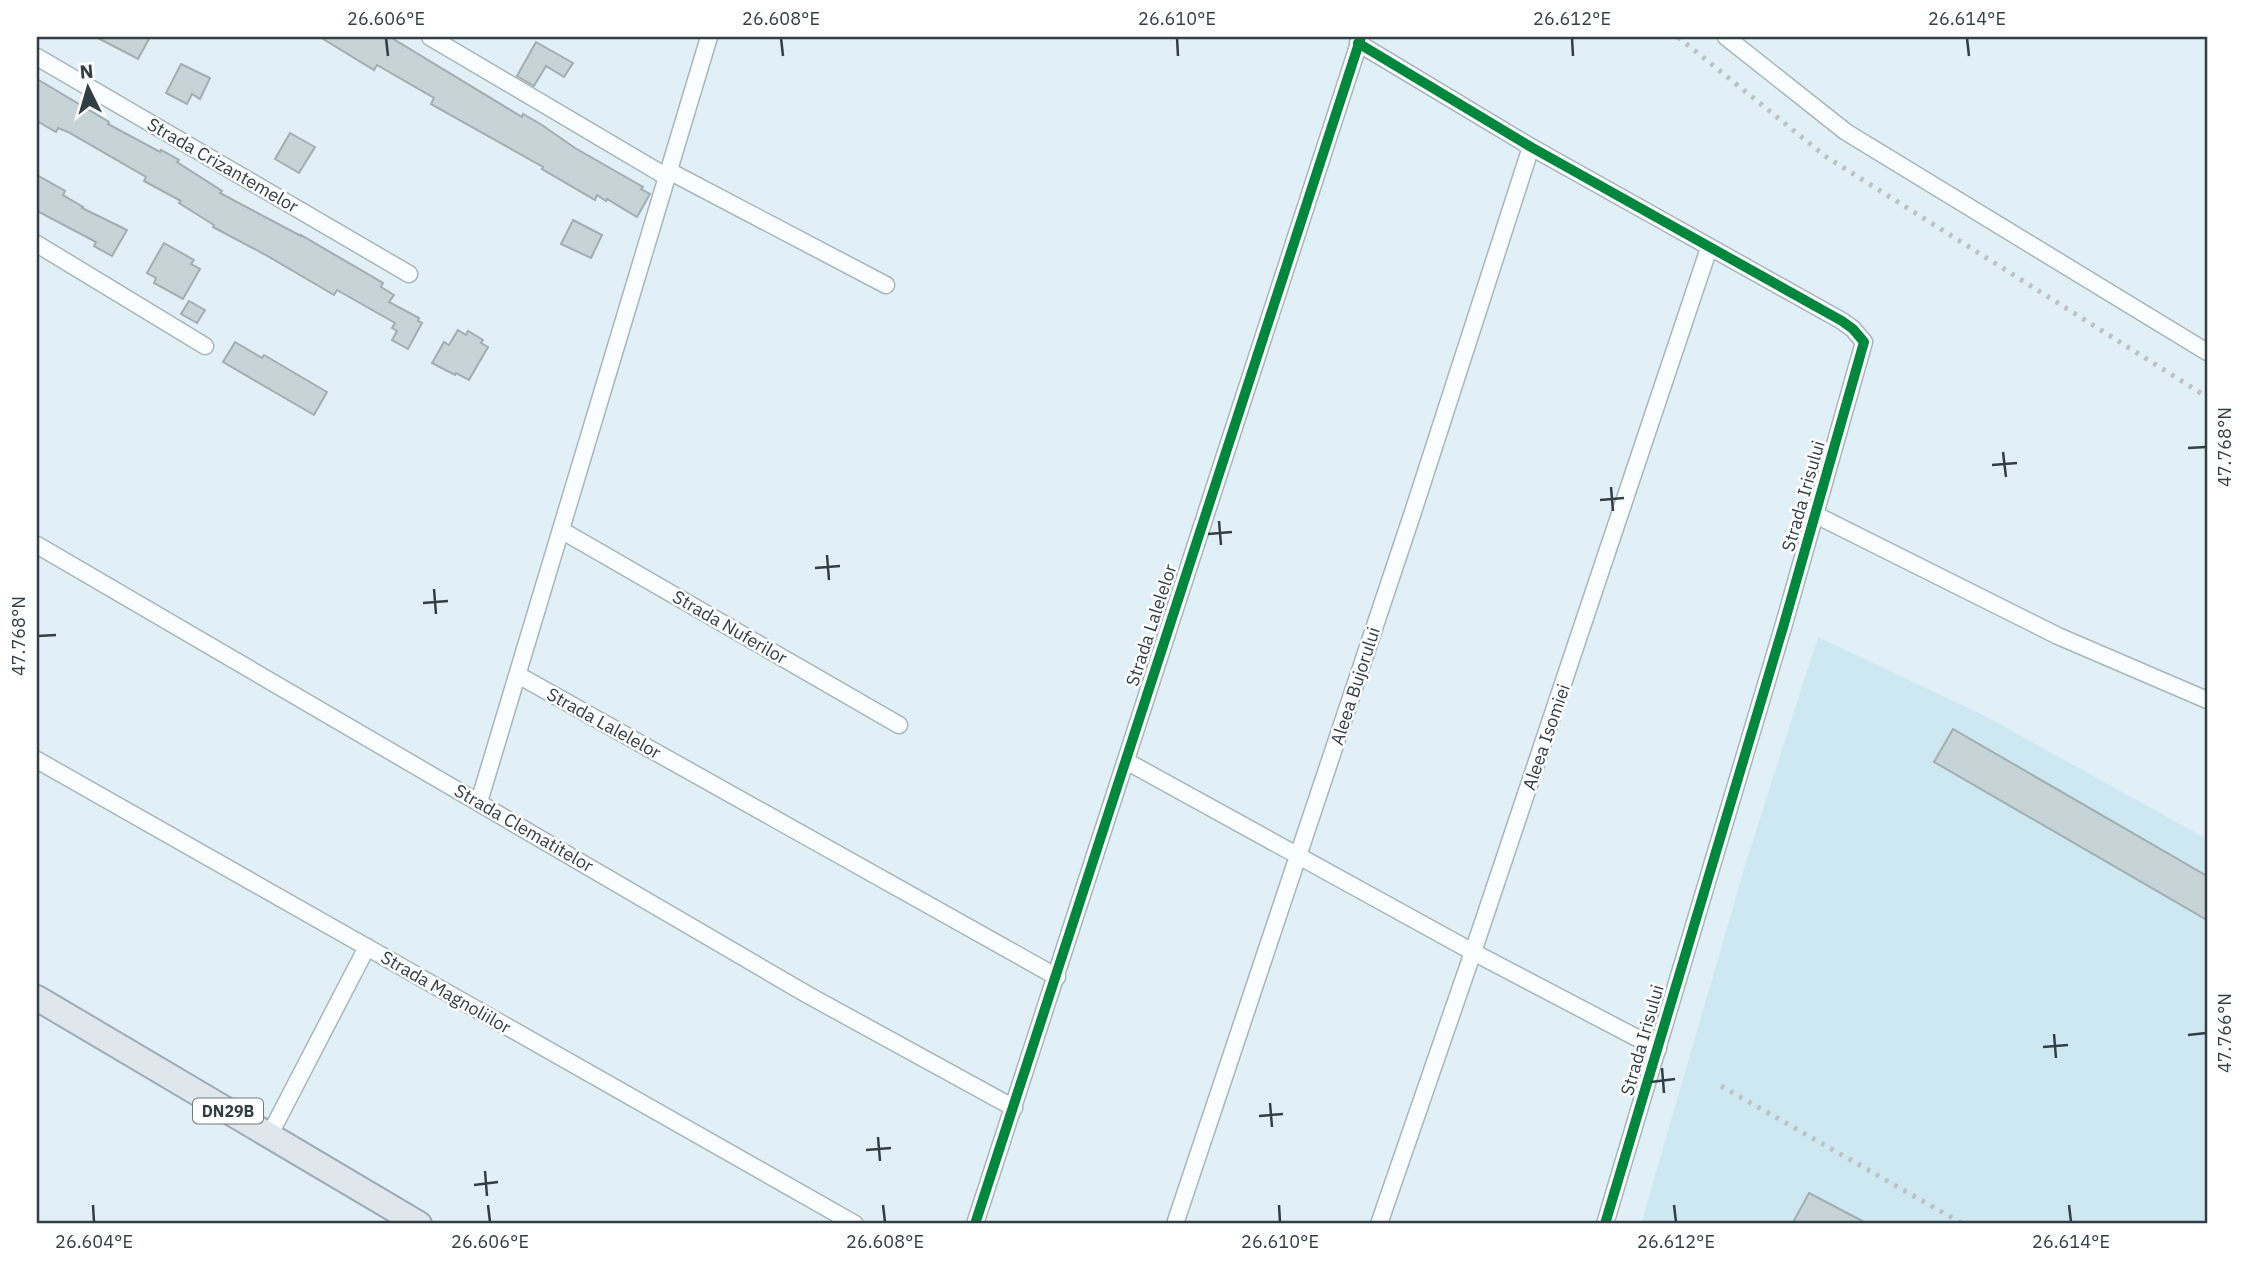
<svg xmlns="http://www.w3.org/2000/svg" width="2244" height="1261" font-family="'IBM Plex Sans',sans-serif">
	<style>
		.built { fill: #cee8f2 }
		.building { fill: #c6d3d7; stroke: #a1aeb1; stroke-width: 2 }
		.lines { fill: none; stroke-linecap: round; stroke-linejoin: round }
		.street-casing { stroke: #a8b5ba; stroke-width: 19 }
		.primary-casing { stroke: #9cabb8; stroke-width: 28 }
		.street { stroke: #fafdfe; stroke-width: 16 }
		.primary { stroke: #dfe7ed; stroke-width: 24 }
		.rail { stroke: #bdc1c2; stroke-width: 5; stroke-dasharray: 3.5 7; stroke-linecap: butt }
		.cycleway-casing { stroke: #fff; stroke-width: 15 }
		.cycleway { stroke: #00873e; stroke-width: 10 }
		.ticks { fill: none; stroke: #313e43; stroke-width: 2.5 }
		.labels { text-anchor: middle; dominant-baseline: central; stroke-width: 5; stroke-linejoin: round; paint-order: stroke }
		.shield { fill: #fff; stroke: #6f787b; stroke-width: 2 }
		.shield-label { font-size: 16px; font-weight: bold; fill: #313e43 }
		.street-label { font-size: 18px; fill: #313e43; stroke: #fff }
		.neatline { fill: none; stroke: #313e43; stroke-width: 2.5 }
		.ticks-label { font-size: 18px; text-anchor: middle; fill: #313e43 }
	</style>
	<rect width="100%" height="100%" fill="#e1f0f7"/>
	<polygon class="built" points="1818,637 1983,715 2207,839 2207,1224 1641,1224 1747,859"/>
	<g class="building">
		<polygon points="96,37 150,37 138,59"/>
		<polygon points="320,37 390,37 522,117 523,114 542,125 575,148 643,187 641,189 650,194 637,217 607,199 606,201 597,195 595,200 542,169 543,167 431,104 434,98 377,65 374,70"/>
		<polygon points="536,42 573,63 564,77 546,66 534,86 517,76"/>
		<polygon points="181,64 210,78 200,99 192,94 187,104 166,93"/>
		<polygon points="37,79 109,122 108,124 160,152 161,150 179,160 177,162 222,191 220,193 301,236 301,235 383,283 381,287 394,295 389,302 419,318 418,321 422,323 408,349 392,340 397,331 392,328 395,323 337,290 334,295 264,254 213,227 214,225 179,203 181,201 144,181 146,177 68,132 58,128 56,132 37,121"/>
		<polygon points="290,133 315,147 299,173 275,159"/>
		<polygon points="37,175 65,191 63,195 83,207 82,208 127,230 112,256 94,246 96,242 37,211"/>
		<polygon points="573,220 602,235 591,258 561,244"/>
		<polygon points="164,243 194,260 191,264 200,269 183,299 154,283 156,278 147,273"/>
		<polygon points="189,301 205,310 197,323 181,314"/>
		<polygon points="458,330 466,335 468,331 483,340 481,343 488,347 469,380 456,373 455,375 432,363 444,342 449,345"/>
		<polygon points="235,342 262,358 264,355 327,392 314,415 223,362"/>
		<polygon points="1953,729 2207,876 2207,920 1934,762"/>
		<polygon points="1809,1193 1868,1224 1792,1224"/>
	</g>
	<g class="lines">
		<defs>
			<g id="street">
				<polyline points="430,37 667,177"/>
				<polyline points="1726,37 1846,132 2207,352"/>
				<polyline points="1358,43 1531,147 1842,321 1853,329 1864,342 1784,624 1605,1224"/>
				<polyline points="37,57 409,274"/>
				<polyline points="669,171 886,285"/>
				<polyline points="37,244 205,346"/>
				<polyline points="1816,515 2058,636 2207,700"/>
				<polyline points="561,530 899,725"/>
				<polyline points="37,545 808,995 1014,1108"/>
				<polyline points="518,675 1057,977"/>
				<polyline points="37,760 855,1224"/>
				<polyline points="1126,761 1473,952 1658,1049"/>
				<polyline points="479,802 709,37"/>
				<polyline points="269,1136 367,947"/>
				<polyline points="975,1224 1361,37"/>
				<polyline points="1175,1224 1413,512 1531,147"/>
				<polyline points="1379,1224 1473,952 1709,248"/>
			</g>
			<polyline id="primary" points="37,998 419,1224"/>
		</defs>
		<use href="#street" class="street-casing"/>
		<use href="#primary" class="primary-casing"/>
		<use href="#street" class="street"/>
		<use href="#primary" class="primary"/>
		<g class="rail">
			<polyline points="1678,37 1825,156 2207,397"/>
			<polyline points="1721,1086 1963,1224"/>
		</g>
		<defs>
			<g id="cycleway">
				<polyline points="1358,43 1531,147 1842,321 1853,329 1864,342 1784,624 1605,1224"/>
				<polyline points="975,1224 1361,37"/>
			</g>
		</defs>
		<use href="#cycleway" class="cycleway-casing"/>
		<use href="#cycleway" class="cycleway"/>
	</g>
	<path class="ticks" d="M386 38 388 56M781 38 783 56M1177 38 1178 56M1572 38 1573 56M1967 38 1969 56M2188 448 2206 447M2003 452 2006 477M1992 465 2017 463M1611 487 1613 511M1600 500 1624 498M1219 521 1221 545M1208 534 1232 532M827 555 829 580M815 568 840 566M434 589 436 614M423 603 448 601M38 636 56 635M2054 1034 2056 1058M2188 1035 2206 1033M2043 1047 2068 1045M1662 1068 1664 1093M1651 1082 1675 1079M1270 1103 1272 1127M1259 1116 1283 1114M878 1137 880 1161M866 1150 891 1148M485 1171 487 1196M474 1185 498 1182M93 1205 94 1222M488 1205 490 1222M883 1205 885 1222M1279 1205 1280 1222M1674 1205 1676 1222M2069 1205 2071 1222"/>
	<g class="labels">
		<rect class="shield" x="193" y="1098.5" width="70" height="25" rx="5"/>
		<g class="shield-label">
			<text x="228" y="1111">DN29B</text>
		</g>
		<g class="street-label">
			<text transform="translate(223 165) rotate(30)">Strada Crizantemelor</text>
			<text transform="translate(1803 496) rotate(-74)">Strada Irisului</text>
			<text transform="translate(1151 625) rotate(-72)">Strada Lalelelor</text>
			<text transform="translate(730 627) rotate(30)">Strada Nuferilor</text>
			<text transform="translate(1355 686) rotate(-72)">Aleea Bujorului</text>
			<text transform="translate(604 723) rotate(29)">Strada Lalelelor</text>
			<text transform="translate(1546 737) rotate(-71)">Aleea Isomiei</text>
			<text transform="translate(524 828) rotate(30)">Strada Clematitelor</text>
			<text transform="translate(446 992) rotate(30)">Strada Magnoliilor</text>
			<text transform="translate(1642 1040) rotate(-74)">Strada Irisului</text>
		</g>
	</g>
	<rect width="2244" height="1261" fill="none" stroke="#ffffff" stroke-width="77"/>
	<g transform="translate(88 88) rotate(355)" stroke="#ffffff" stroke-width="5" paint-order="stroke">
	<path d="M0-5L12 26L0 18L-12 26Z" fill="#313e43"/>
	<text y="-10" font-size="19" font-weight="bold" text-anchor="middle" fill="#313e43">N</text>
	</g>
	<rect x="38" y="38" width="2168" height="1184" class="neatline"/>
	<g class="ticks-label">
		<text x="386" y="25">26.606°E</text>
		<text x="781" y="25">26.608°E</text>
		<text x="1177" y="25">26.610°E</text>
		<text x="1572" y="25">26.612°E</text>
		<text x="1967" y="25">26.614°E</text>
		<text transform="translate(2225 447) rotate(-90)" y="6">47.768°N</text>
		<text transform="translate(19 636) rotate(-90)" y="6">47.768°N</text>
		<text transform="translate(2225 1033) rotate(-90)" y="6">47.766°N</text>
		<text x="94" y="1248">26.604°E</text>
		<text x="490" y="1248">26.606°E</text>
		<text x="885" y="1248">26.608°E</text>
		<text x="1280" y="1248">26.610°E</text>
		<text x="1676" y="1248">26.612°E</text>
		<text x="2071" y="1248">26.614°E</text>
	</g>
</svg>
